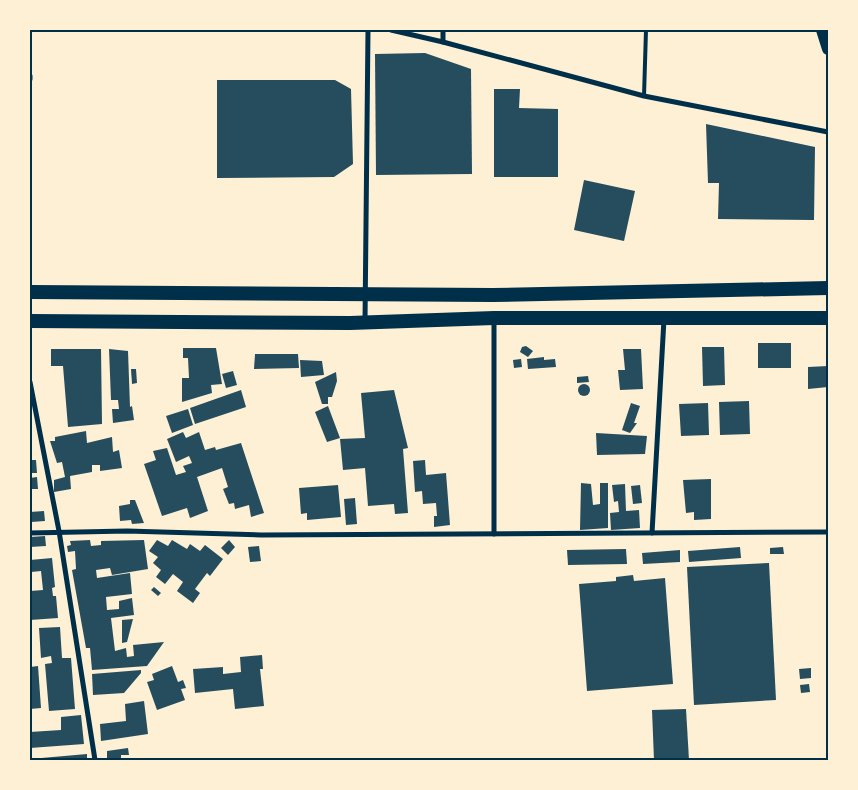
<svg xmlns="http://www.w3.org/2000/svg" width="858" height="790" font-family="Ubuntu,sans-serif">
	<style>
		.building { fill: #264d5e }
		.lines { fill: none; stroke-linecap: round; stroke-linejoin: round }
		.service { stroke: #003049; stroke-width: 4 }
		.minor { stroke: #003049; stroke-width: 5 }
		.primary { stroke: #003049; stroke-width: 12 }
		.trunk { stroke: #003049; stroke-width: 14 }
		.neatline { fill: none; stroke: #003049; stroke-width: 2 }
	</style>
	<rect width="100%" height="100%" fill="#fdf0d5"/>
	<g class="building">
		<polygon points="425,53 471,69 472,174 376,175 375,54"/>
		<polygon points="217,80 335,80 351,89 353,164 334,177 217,178"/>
		<polygon points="494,89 520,89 519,108 558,109 558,177 494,177"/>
		<polygon points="706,124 815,147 814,220 718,219 719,183 708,183"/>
		<polygon points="584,180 635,191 624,241 574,230"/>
		<rect x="758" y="343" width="33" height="25"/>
		<polygon points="526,346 533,351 528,357 520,352 522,347"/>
		<polygon points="702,347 724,347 725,385 703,386"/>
		<polygon points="183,348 216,348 222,384 211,385 212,393 182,402 182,378 189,378 188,358 183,358"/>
		<polygon points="51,349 101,349 102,424 68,427 63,366 51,366"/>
		<polygon points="109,349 128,351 130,407 132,406 134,420 113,423 112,409 119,409 118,400 111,400"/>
		<polygon points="623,349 641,349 643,389 620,390 618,370 625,370"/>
		<polygon points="255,354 298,354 299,368 254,369"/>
		<polygon points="544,357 544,360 555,359 556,367 528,369 527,359"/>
		<polygon points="521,359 522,367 514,368 513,360"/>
		<polygon points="300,360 322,361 324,375 301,377"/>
		<polygon points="828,366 828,387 808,389 808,367"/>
		<polygon points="131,369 136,369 137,383 132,384"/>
		<polygon points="233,371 237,385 226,388 222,374"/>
		<polygon points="336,372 337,381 332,397 328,397 328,404 322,404 315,382"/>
		<polygon points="588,376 589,382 577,383 577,377"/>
		<circle cx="584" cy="390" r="6"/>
		<polygon points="241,390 246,407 195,424 190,408"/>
		<polygon points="394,390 408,448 403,449 408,513 395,514 394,504 368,506 365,468 343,470 340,439 365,438 361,393"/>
		<polygon points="749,401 750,434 720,435 719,402"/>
		<polygon points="631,403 640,406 634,423 637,423 630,433 622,430"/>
		<polygon points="708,403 709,435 681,436 679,404"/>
		<polygon points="328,406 340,438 327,442 315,412"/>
		<polygon points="188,409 193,425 172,433 166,416"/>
		<polygon points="86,431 87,443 112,437 113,452 119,450 122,468 100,471 100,465 92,465 92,472 70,476 71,489 54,492 54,480 65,477 62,462 57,463 50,441 55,441 55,437"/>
		<polygon points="183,432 186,438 199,432 205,450 215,447 216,450 241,443 264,513 251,517 249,505 235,509 234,503 229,504 223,489 228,487 222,468 197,477 208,511 190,518 187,508 162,516 144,464 156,460 153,451 167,448 176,475 186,472 183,466 192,463 189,456 176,462 167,439"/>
		<polygon points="596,433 647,436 645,454 597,455"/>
		<polygon points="30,460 36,460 37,473 30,473"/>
		<polygon points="425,460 426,475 446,473 450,525 434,527 434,516 437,516 436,503 423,504 422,491 415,492 413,461"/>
		<polygon points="37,477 38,489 30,489 30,478"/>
		<polygon points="711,479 711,519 694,520 694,512 686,513 683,480"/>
		<polygon points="581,483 591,484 593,505 600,504 600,483 608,483 608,528 580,530"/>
		<polygon points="625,484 626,511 639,510 640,528 611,530 610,513 619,512 618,501 614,502 612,485"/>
		<polygon points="338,485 341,517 307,520 307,513 301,514 299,488"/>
		<polygon points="640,485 642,503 633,504 631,486"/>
		<polygon points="355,498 357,524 346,525 344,499"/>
		<polygon points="130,500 135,500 144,523 132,524 131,520 120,521 119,506 130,504"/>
		<polygon points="44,511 45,521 31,522 30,512"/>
		<polygon points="45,536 46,546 30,547 30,537"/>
		<polygon points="90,540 91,546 101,545 101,541 144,540 148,569 112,575 110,568 96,570 97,578 130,573 132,594 106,597 107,610 119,609 119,601 132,598 134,615 111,618 115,651 126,648 127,657 134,656 133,645 164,642 147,666 92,670 90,648 86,648 72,570 76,569 75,551 68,552 67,546 71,545 70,541"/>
		<polygon points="157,540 168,546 172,540 187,549 190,544 200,551 205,545 223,559 210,576 207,573 195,589 200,593 193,603 177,591 183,582 173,574 165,584 156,577 161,570 153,563 158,557 149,551"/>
		<polygon points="229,540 235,547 228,555 221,548"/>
		<polygon points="259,546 261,561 250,562 248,547"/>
		<polygon points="740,547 741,558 689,562 688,551"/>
		<polygon points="783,547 784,554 770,554 770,548"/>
		<polygon points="626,549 627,564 568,565 567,550"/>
		<polygon points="680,550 680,562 643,564 642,553"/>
		<polygon points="52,558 55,587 52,588 53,596 56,596 58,618 30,620 30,591 43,590 41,571 31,572 30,560"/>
		<polygon points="769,563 776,700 694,705 687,567"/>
		<polygon points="633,575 634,581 665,578 673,684 587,691 579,584 616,581 616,577"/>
		<polygon points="154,587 161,593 158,596 151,590"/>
		<polygon points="133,619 127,642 122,643 122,620"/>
		<polygon points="60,627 62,658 71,658 75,709 49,711 45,664 52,663 51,656 41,658 39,628"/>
		<polygon points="262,655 263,669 260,669 264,706 235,709 233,689 195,693 193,669 223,667 223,674 241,672 240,657"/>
		<polygon points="38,666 41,708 30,709 30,667"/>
		<polygon points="172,666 178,682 183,680 186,688 181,689 185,700 157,710 147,682 154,680 152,674"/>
		<polygon points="811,668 811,678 800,679 799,669"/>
		<polygon points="141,670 141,673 124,693 93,695 92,674"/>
		<polygon points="809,684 810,692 801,693 800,685"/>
		<polygon points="144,701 148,734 101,741 100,724 126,721 125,704"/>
		<polygon points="686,709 689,760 654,760 652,710"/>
		<polygon points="81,715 84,744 30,748 30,732 61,730 61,717"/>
		<polygon points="128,748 129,755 121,755 121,760 107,760 107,751"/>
		<polygon points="87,754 87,760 30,760 30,759"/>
	</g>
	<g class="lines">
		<polyline class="service" points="644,96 646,30"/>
		<g class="minor">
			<polyline points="391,30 443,42 644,96 828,132"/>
			<polyline points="443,30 443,42"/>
			<polyline points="30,76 30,79"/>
			<polyline points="365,322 368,30"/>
			<polyline points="30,382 59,531 95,760"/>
			<polyline points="30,533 127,531 261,535 828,532"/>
			<polyline points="652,533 664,319"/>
			<polyline points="494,534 494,319"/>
		</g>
		<polyline class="primary" points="822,30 828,49"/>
		<g class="trunk">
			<polyline points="30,292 493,295 828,288"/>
			<polyline points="30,321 350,323 494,318 828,318"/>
		</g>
	</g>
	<rect width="858" height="790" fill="none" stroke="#fdf0d5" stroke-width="62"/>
	<rect x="31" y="31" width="796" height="728" class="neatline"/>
</svg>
